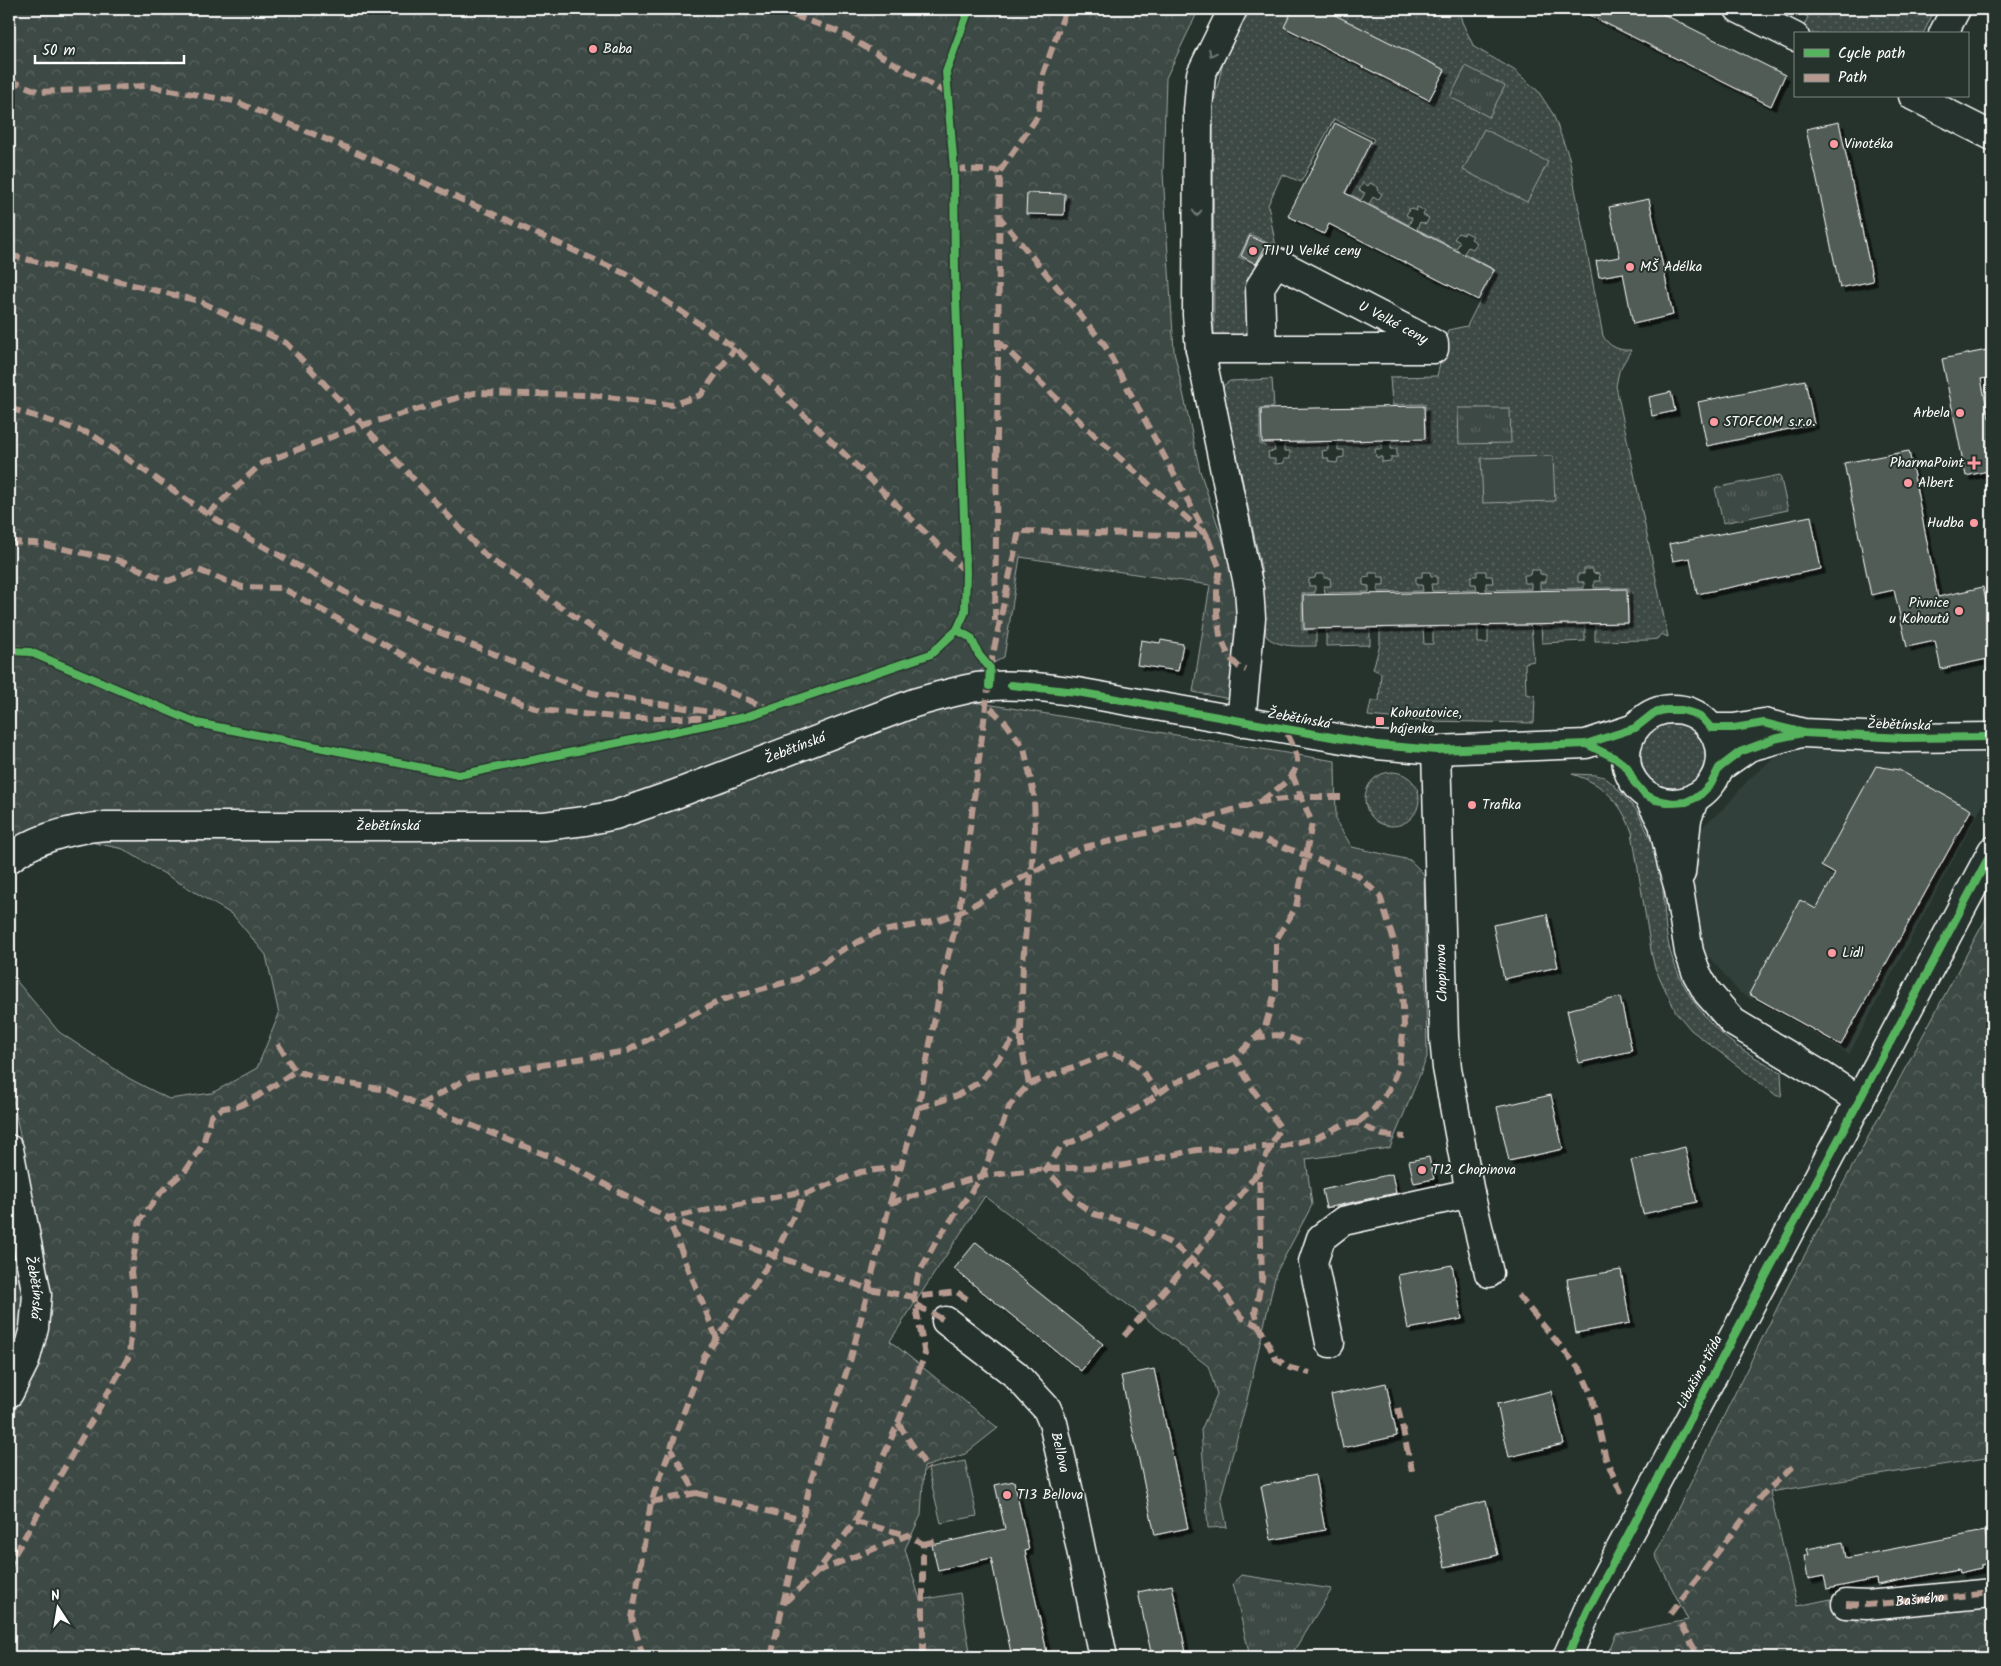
<svg xmlns="http://www.w3.org/2000/svg" width="2001" height="1666" font-family="Kalam,sans-serif">
	<style>
		.built { fill: #333f3a }
		.grass { fill: url(#grass-dots); stroke: #9ea4a2 }
		.forest { fill: url(#forest-crowns); stroke: #9ea4a2 }
		.park { fill: url(#park-tufts); stroke: #9ea4a2 }
		.pitch { fill: #3e4944; stroke: #9ea4a2 }
		.building { fill: #515c57; stroke: #fff; filter: url(#shadow) }
		.lines { fill: none; stroke-linecap: round; stroke-linejoin: round }
		.minor-casing { stroke: #fff; stroke-width: 31 }
		.minor { stroke: #26332d; stroke-width: 28 }
		.quiet { stroke: #b69a8f; stroke-width: 6; stroke-dasharray: 12 6; stroke-linecap: butt }
		.cycleway-casing { stroke: #26332d; stroke-width: 11 }
		.cycleway { stroke: #56b35d; stroke-width: 8 }
		.oneway { stroke: #727a76 }
		.poi-dot { fill: #ff9aa2; stroke: #26332d; stroke-width: 2 }
		.labels { text-anchor: middle; dominant-baseline: central; stroke-width: 4; stroke-linejoin: round; paint-order: stroke }
		.poi-label { font-size: 14px; fill: #fff; stroke: #26332d; text-anchor: start }
		.street-label { font-size: 14px; fill: #fff; stroke: #26332d }
	</style>
	<defs>
		<pattern id="grass-dots" width="8" height="8" patternUnits="userSpaceOnUse" patternTransform="scale(1.25)"><rect width="8" height="8" fill="#3e4944"/><path d="M2 2h.1M6 6h.1" fill="none" stroke="#5b6460" stroke-width="1.8" stroke-linecap="round"/></pattern>
		<pattern id="forest-crowns" width="20" height="18" patternUnits="userSpaceOnUse" patternTransform="scale(1.25)"><rect width="20" height="18" fill="#3e4944"/><path d="M2 6a3 3 0 1 1 6 0M12 15a3 3 0 1 1 6 0" fill="none" stroke="#5b6460"/></pattern>
		<pattern id="park-tufts" width="24" height="20" patternUnits="userSpaceOnUse" patternTransform="scale(1.25)"><rect width="24" height="20" fill="#3e4944"/><path d="M3 7l-1-3M5 7V3M7 7l1-3M15 17l-1-3M17 17v-4M19 17l1-3" fill="none" stroke="#5b6460"/></pattern>
		<filter id="shadow"><feDropShadow dx="4.5" dy="4.5" stdDeviation="0" flood-color="#0009"/></filter>
	</defs>
	<rect width="100%" height="100%" fill="#26332d"/>
	<filter id="ink" filterUnits="userSpaceOnUse"><feTurbulence type="fractalNoise" baseFrequency=".02" numOctaves="2"/><feDisplacementMap in="SourceGraphic" scale="10" xChannelSelector="R" yChannelSelector="G"/><feConvolveMatrix kernelMatrix="1 2 1 2 8 2 1 2 1" color-interpolation-filters="sRGB"/></filter>
	<g filter="url(#ink)">
		<polygon class="built" points="1787,747 1992,753 1992,781 1988,792 1989,793 1849,1054 1739,992 1705,952 1692,890 1701,828 1726,806 1749,779"/>
		<g class="grass">
			<path d="M1249 9H1459L1462 22 1474 47 1514 70 1538 91 1553 114 1569 157 1603 336C1609 347 1620 351 1631 350L1619 371 1616 386 1668 637 1661 634 1657 639 1649 640 1595 641V625L1629 624V588H1594V581H1600L1599 574 1593 573V569H1584V574H1578V582H1584V588L1540 589V582H1546V575L1540 574V570H1531L1530 575H1524L1525 583H1531V589L1486 590V583H1493L1492 576H1486V571H1477V576H1471V584H1476L1477 590 1432 591 1431 584H1437V576H1431L1430 572H1422V577H1416V585H1422L1423 591 1378 592V585H1384V577H1378V573H1369V577L1363 578V585L1369 586V592L1325 593 1324 586H1331L1330 578H1324V574H1316L1315 578 1309 579V586H1315V593H1302V630H1316V646C1300 646 1278 648 1266 636L1261 567 1223 390 1224 385 1230 381 1272 379 1274 407 1260 408V444L1265 446 1274 445 1275 451 1268 452 1269 459H1275V464L1284 463V459H1290V451H1284V444L1328 443V450L1322 451 1323 458H1328L1329 462 1337 463 1338 458 1344 457V450H1338V443L1379 442H1382V449H1375L1376 457H1382V462L1391 461V457H1397V449H1391V442H1415L1426 441 1425 404 1392 405 1390 377 1437 376 1448 330 1467 326 1495 270 1464 253 1468 247 1473 249 1477 243 1471 239 1473 236 1465 232 1464 235 1458 233 1454 239 1460 242 1456 249 1417 229 1420 222 1426 224 1429 218 1423 215 1425 211 1417 207 1416 211 1410 208 1406 215 1412 218 1409 225 1369 204 1373 197 1378 200 1382 194 1377 190 1378 187 1370 183 1368 186 1363 183 1359 190 1365 193 1361 200 1350 194 1349 197 1345 195 1374 139 1334 119 1301 182 1282 174 1268 205 1276 247 1250 234 1239 257 1265 270 1250 331 1244 338H1214L1213 105 1223 63Z"/>
			<polygon points="1793,9 1935,9 1923,34 1800,34 1808,17"/>
			<polygon points="1585,625 1585,641 1542,643 1541,626"/>
			<polygon points="1531,626 1534,661 1525,663 1526,694 1535,696 1534,723 1422,721 1368,716 1371,701 1379,701 1381,673 1373,669 1380,645 1380,629 1423,628 1424,644 1433,644 1433,628 1478,627 1478,643 1488,643 1488,627"/>
			<polygon points="1370,629 1370,645 1326,646 1326,630"/>
			<circle cx="1673" cy="756" r="32"/>
			<circle cx="1392" cy="799" r="27"/>
			<path d="M1572 774 1596 775 1604 777 1613 784 1638 812 1650 838H1657C1663 869 1663 899 1666 930 1671 970 1693 1008 1723 1035 1737 1049 1764 1062 1781 1072L1782 1092 1781 1096H1777L1691 1030 1676 1012 1655 968 1652 956 1632 832C1620 801 1604 784 1572 774Z"/>
		</g>
		<g class="forest">
			<path d="M9 9H1199L1166 78 1163 173 1174 351 1200 471 1239 590 1240 639 1230 699 1193 692 1210 585 1020 557 1004 657 975 674 909 690 669 783 612 802 583 808 543 813 82 815C56 821 32 828 9 842Z"/>
			<path d="M974 702 1335 761 1336 821 1352 847 1410 860 1424 874 1427 1057 1390 1148 1306 1159 1312 1205 1276 1273 1246 1404 1221 1497 1227 1527 1208 1528 1201 1430 1217 1394 1208 1366 985 1196 890 1341 998 1428 965 1454 924 1467 921 1515 905 1549 920 1600 960 1593 971 1657H9V1422L38 1366 47 1330 51 1295 9 1079V972L59 1032 130 1079 169 1099 212 1093 257 1068 279 1014 266 955 233 915 123 849 86 841 544 840C570 837 595 835 620 828 739 793 852 727 974 702Z"/>
			<polygon points="1992,907 1992,1457 1770,1492 1797,1606 1831,1599 1832,1608 1857,1613 1856,1621 1865,1623 1871,1614 1992,1600 1992,1657 1606,1657 1616,1634 1688,1620 1655,1555 1788,1286"/>
			<path d="M9 1218C13 1241 23 1273 24 1295 25 1314 17 1347 9 1363Z"/>
		</g>
		<g class="park">
			<polygon points="1466,66 1505,86 1489,117 1450,97"/>
			<polygon points="1458,408 1510,408 1511,443 1459,444"/>
			<polygon points="1780,475 1788,510 1723,523 1715,488"/>
			<polygon points="1241,1575 1332,1589 1290,1657 1250,1657 1233,1583"/>
		</g>
		<g class="pitch">
			<polygon points="1484,129 1548,162 1527,202 1463,170"/>
			<polygon points="1553,456 1555,501 1483,503 1481,458"/>
			<polygon points="965,1461 977,1516 941,1523 928,1469"/>
		</g>
		<g class="building">
			<polygon points="1293,9 1323,9 1445,70 1429,100 1284,27"/>
			<polygon points="1577,9 1653,9 1785,75 1771,106"/>
			<polygon points="1839,122 1873,281 1840,288 1806,129"/>
			<polygon points="1335,123 1371,141 1345,193 1494,270 1478,300 1329,224 1324,234 1288,216"/>
			<polygon points="1027,193 1065,194 1064,215 1026,214"/>
			<polygon points="1649,199 1673,315 1633,324 1623,273 1599,277 1596,261 1620,257 1609,207"/>
			<polygon points="1250,236 1267,244 1256,264 1241,256"/>
			<polygon points="1992,349 1992,377 1981,379 1989,418 1992,417 1992,470 1966,476 1942,359"/>
			<polygon points="1805,380 1814,424 1707,446 1698,402"/>
			<polygon points="1671,392 1675,411 1652,416 1649,397"/>
			<polygon points="1424,406 1425,439 1262,443 1261,409"/>
			<polygon points="1909,451 1938,597 1983,587 1992,628 1992,658 1941,669 1935,641 1907,647 1894,590 1871,595 1844,463"/>
			<polygon points="1811,516 1821,569 1697,594 1690,558 1673,561 1669,544"/>
			<polygon points="1627,589 1628,623 1304,629 1303,595"/>
			<polygon points="1141,640 1160,643 1161,640 1183,644 1178,671 1137,665"/>
			<polygon points="1876,766 1899,770 1971,810 1841,1045 1749,994 1800,900 1816,909 1835,874 1821,866"/>
			<polygon points="1547,914 1558,967 1504,979 1493,925"/>
			<polygon points="1620,997 1632,1051 1579,1063 1567,1010"/>
			<polygon points="1551,1095 1563,1149 1509,1161 1497,1107"/>
			<polygon points="1685,1147 1697,1202 1643,1214 1631,1160"/>
			<polygon points="1429,1157 1434,1179 1414,1183 1409,1161"/>
			<polygon points="1392,1174 1396,1193 1326,1208 1322,1190"/>
			<polygon points="976,1242 1103,1344 1081,1371 954,1269"/>
			<polygon points="1452,1265 1462,1319 1408,1329 1398,1275"/>
			<polygon points="1621,1270 1630,1323 1576,1333 1567,1279"/>
			<polygon points="1154,1369 1188,1528 1155,1535 1121,1376"/>
			<polygon points="1386,1383 1397,1436 1343,1448 1331,1395"/>
			<polygon points="1551,1391 1564,1444 1509,1457 1497,1404"/>
			<polygon points="1315,1475 1325,1530 1271,1540 1261,1486"/>
			<polygon points="1014,1481 1029,1550 1025,1551 1048,1657 1012,1657 991,1558 938,1570 932,1545 1005,1529 995,1485"/>
			<polygon points="1486,1501 1498,1555 1445,1567 1433,1514"/>
			<polygon points="1985,1531 1987,1543 1990,1542 1992,1562 1981,1565 1981,1568 1959,1573 1958,1569 1932,1574 1877,1585 1876,1579 1827,1589 1824,1576 1808,1579 1804,1556 1809,1555 1807,1549 1843,1542 1846,1558"/>
			<polygon points="1172,1585 1187,1657 1152,1657 1138,1592"/>
		</g>
		<g class="lines">
			<defs>
				<g id="minor">
					<polyline points="1233,9 1201,74 1198,110 1197,315 1200,349 1249,589 1251,618 1241,722"/>
					<polyline points="1739,9 1795,37"/>
					<polyline points="1943,34 1956,9"/>
					<polyline points="1913,96 1992,136"/>
					<polyline points="1200,349 1434,349 1434,344 1415,334 1276,262 1260,287 1262,349"/>
					<circle cx="1673" cy="756" r="47"/>
					<polyline points="1711,728 1734,728 1764,723 1804,733 1904,738 1992,737"/>
					<polyline points="1719,768 1749,747 1797,734"/>
					<polyline points="1648,796 1663,824 1672,865 1679,889 1689,952 1697,974 1707,992 1733,1022 1816,1072 1859,1100"/>
					<path id="s1" d="M9 859C36 837 72 829 106 826H544L585 821 615 815 673 795 914 703C935 697 956 691 977 687 1010 683 1044 687 1077 692L1377 745 1436 750 1586 744 1635 728"/>
					<polyline points="1681,873 1687,819 1695,797"/>
					<path id="s2" d="M9 1149 37 1295 34 1328 25 1361 9 1393"/>
					<polyline points="1470,1193 1489,1273"/>
					<path id="s3" d="M946 1321 1015 1374 1047 1409 1053 1423 1071 1501 1103 1657"/>
					<polyline points="1330,1343 1313,1262 1321,1238 1343,1221 1470,1193 1447,1068 1444,1038 1436,750"/>
					<polyline points="1846,1604 1867,1605 1992,1593"/>
					<polyline points="1567,1657 1588,1610 1992,851"/>
				</g>
			</defs>
			<use href="#minor" class="minor-casing"/>
			<use href="#minor" class="minor"/>
			<g class="quiet">
				<polyline points="776,9 837,31 948,94"/>
				<polyline points="9,80 40,92 146,86 234,101 347,148 626,274 735,348 966,572"/>
				<polyline points="954,169 1000,171"/>
				<polyline points="9,255 199,301 286,343 487,557 617,645 770,709"/>
				<polyline points="998,341 1093,434 1207,536 1220,569 1217,586 1217,614 1220,635 1229,657 1239,667 1246,670"/>
				<polyline points="9,408 91,434 218,521 361,601 592,693 735,716"/>
				<polyline points="208,514 262,463 363,425 474,393 591,395 672,405 701,395 735,348"/>
				<polyline points="9,542 35,543 117,560 168,581 198,570 242,587 282,588 423,666 540,710 625,718 715,718"/>
				<polyline points="995,621 1000,171 1038,116 1043,74 1066,9"/>
				<polyline points="990,668 1019,531 1207,536 1104,344 1000,218"/>
				<polyline points="1292,774 1312,823 1296,907 1276,940 1276,989 1265,1027 1235,1058 1254,1091 1280,1127 1259,1171 1262,1279 1255,1312 1259,1326 1276,1359 1290,1368 1310,1373"/>
				<path d="M1261 801C1273 792 1298 777 1297 760 1297 751 1289 739 1286 730"/>
				<polyline points="1197,821 1260,838 1357,875 1380,896 1393,938 1401,974 1404,1025 1399,1065 1389,1090 1373,1110 1357,1123"/>
				<path d="M1254 1039C1273 1034 1282 1033 1300 1042"/>
				<polyline points="278,1044 295,1071 330,1081 387,1090 420,1105 559,1160 668,1218 869,1289 914,1297 957,1292 967,1299"/>
				<polyline points="1235,1058 1172,1084 1140,1107 1096,1131 1061,1147 1045,1169 1077,1202 1094,1214 1138,1226 1174,1245 1214,1279 1241,1317 1259,1326"/>
				<polyline points="1029,1084 1110,1053 1130,1059 1142,1071 1158,1094"/>
				<polyline points="420,1105 470,1077 627,1051 721,1000 798,979 842,950 878,932 932,922 959,913 1031,873 1081,848 1189,823 1259,802 1301,797 1347,797"/>
				<polyline points="918,1108 956,1096 981,1081 1021,1030"/>
				<polyline points="890,1203 982,1176 1045,1169 1120,1166 1197,1150 1284,1146 1318,1137 1344,1124 1357,1123 1383,1135 1405,1137"/>
				<polyline points="1518,1295 1581,1371 1591,1394 1606,1459 1623,1497"/>
				<polyline points="916,1305 946,1321"/>
				<polyline points="1124,1336 1191,1260 1259,1171"/>
				<polyline points="717,1339 668,1218 800,1192 804,1195"/>
				<polyline points="1398,1408 1412,1471"/>
				<polyline points="898,1423 928,1469"/>
				<polyline points="696,1493 803,1520"/>
				<polyline points="651,1502 696,1493 671,1449"/>
				<polyline points="855,1522 908,1535"/>
				<polyline points="923,1544 937,1541"/>
				<polyline points="9,1571 13,1557 129,1356 133,1315 134,1294 131,1272 140,1220 162,1191 187,1169 203,1144 211,1116 223,1108 239,1106 258,1096 295,1071"/>
				<polyline points="816,1572 908,1535 923,1544 923,1657"/>
				<polyline points="784,1603 816,1573 855,1522 898,1423 925,1355 914,1297 918,1275 935,1243 982,1176 1010,1105 1029,1084 1021,1045 1021,1030 1023,962 1035,829 1034,795 1024,748 1006,723 986,704"/>
				<path id="s4" d="M1846 1604 1867 1605 1992 1593"/>
				<polyline points="1670,1614 1761,1496 1794,1466"/>
				<polyline points="1681,1625 1695,1650 1707,1657"/>
				<polyline points="643,1657 632,1618 651,1502 704,1357 774,1256 804,1195 860,1172 900,1167"/>
				<polyline points="771,1657 811,1480 851,1358 890,1203 918,1108 942,980 959,913 989,682"/>
			</g>
			<defs>
				<g id="cycleway">
					<polyline points="957,630 971,638 979,655 990,668 989,686"/>
					<polyline points="9,651 30,652 197,723 459,775 745,717 931,654 957,630 965,612 966,572 955,272 954,169 946,72 969,9"/>
					<polyline points="1011,685 1077,692 1377,745 1436,750 1586,744 1635,728 1654,713 1665,710 1682,710 1692,713 1702,718 1711,728 1734,728 1764,723 1804,733 1904,738 1992,737"/>
					<polyline points="1586,744 1615,758 1627,767 1634,782 1645,795 1656,800 1673,803 1686,802 1699,796 1711,784 1719,768 1740,752 1774,739 1802,733"/>
					<polyline points="1567,1657 1588,1610 1992,851"/>
				</g>
			</defs>
			<use href="#cycleway" class="cycleway-casing"/>
			<use href="#cycleway" class="cycleway"/>
		</g>
		<defs><path id="oneway-chevron" d="M-2-3.5L2.5 0L-2 3.5" fill="none" stroke-width="1.6" stroke-linecap="round" stroke-linejoin="round" transform="scale(1.25)"/></defs>
		<g class="oneway">
			<use href="#oneway-chevron" transform="translate(1212 53) rotate(116)"/>
			<use href="#oneway-chevron" transform="translate(1197 213) rotate(90)"/>
		</g>
	</g>
	<g class="poi-dot">
		<circle cx="593" cy="49" r="5"/>
		<circle cx="1834" cy="144" r="5"/>
		<circle cx="1253" cy="251" r="5"/>
		<circle cx="1630" cy="267" r="5"/>
		<circle cx="1960" cy="413" r="5"/>
		<circle cx="1714" cy="422" r="5"/>
		<path d="M1971.5 455.5h5v5h5v5h-5v5h-5v-5h-5v-5h5z"/>
		<circle cx="1908" cy="483" r="5"/>
		<circle cx="1974" cy="523" r="5"/>
		<circle cx="1959" cy="611" r="5"/>
		<rect x="1375" y="716" width="10" height="10" rx="2.5"/>
		<circle cx="1472" cy="805" r="5"/>
		<circle cx="1832" cy="953" r="5"/>
		<circle cx="1422" cy="1170" r="5"/>
		<circle cx="1007" cy="1495" r="5"/>
	</g>
	<g class="labels">
		<g class="poi-label">
			<text x="603" y="49">Baba</text>
			<text x="1844" y="144">Vinotéka</text>
			<text x="1263" y="251">T11 U Velké ceny</text>
			<text x="1640" y="267">MŠ Adélka</text>
			<text x="1950" y="413" text-anchor="end">Arbela</text>
			<text x="1724" y="422">STOFCOM s.r.o.</text>
			<text x="1964" y="463" text-anchor="end">PharmaPoint</text>
			<text x="1918" y="483">Albert</text>
			<text x="1964" y="523" text-anchor="end">Hudba</text>
			<text x="1949" y="603" text-anchor="end">Pivnice<tspan x="1949" dy="16">u Kohoutů</tspan></text>
			<text x="1390" y="713">Kohoutovice,<tspan x="1390" dy="16">hájenka</tspan></text>
			<text x="1482" y="805">Trafika</text>
			<text x="1842" y="953">Lidl</text>
			<text x="1432" y="1170">T12 Chopinova</text>
			<text x="1017" y="1495">T13 Bellova</text>
		</g>
		<g class="street-label">
			<text transform="translate(1393 323) rotate(28)">U Velké ceny</text>
			<text transform="translate(1299 719) rotate(10)">Žebětínská</text>
			<text transform="translate(1899 725) rotate(2)">Žebětínská</text>
			<text stroke="none"><textPath href="#s1" startOffset="806">Žebětínská</textPath></text>
			<text stroke="none"><textPath href="#s1" startOffset="386">Žebětínská</textPath></text>
			<text transform="translate(1442 973) rotate(-92)">Chopinova</text>
			<text stroke="none"><textPath href="#s2" startOffset="141">Žebětínská</textPath></text>
			<text transform="translate(1700 1372) rotate(-62)">Libušina třída</text>
			<text stroke="none"><textPath href="#s3" startOffset="180">Bellova</textPath></text>
			<text stroke="none"><textPath href="#s4" startOffset="74">Bašného</textPath></text>
		</g>
	</g>
	<rect width="2001" height="1666" fill="none" stroke="#26332d" stroke-width="30"/>
	<rect x="15" y="15" width="1971" height="1636" fill="none" stroke="#fff" stroke-width="2" filter="url(#ink)"/>
	<rect x="1794" y="32" width="175" height="65" fill="#26332d" stroke="#7d8581"/>
	<rect x="1804" y="49" width="25" height="8" fill="#56b35d" stroke="#7d8581"/>
	<text x="1838" y="58" font-size="15" fill="#ffffff">Cycle path</text>
	<rect x="1804" y="74" width="25" height="8" fill="#b69a8f" stroke="#7d8581"/>
	<text x="1838" y="82" font-size="15" fill="#ffffff">Path</text>
	<g transform="translate(58 1608) rotate(348)" stroke="#26332d" stroke-width="4" paint-order="stroke">
	<path d="M0-4L9 19L0 12L-9 19Z" fill="#ffffff"/>
	<text y="-8" font-size="14" font-weight="bold" text-anchor="middle" fill="#ffffff">N</text>
	</g>
	<path d="M35 55v8h149v-8" fill="none" stroke="#ffffff" stroke-width="2.5"/>
	<text x="42" y="55" font-size="15" fill="#ffffff" stroke="#26332d" stroke-width="4" paint-order="stroke">50 m</text>
</svg>
